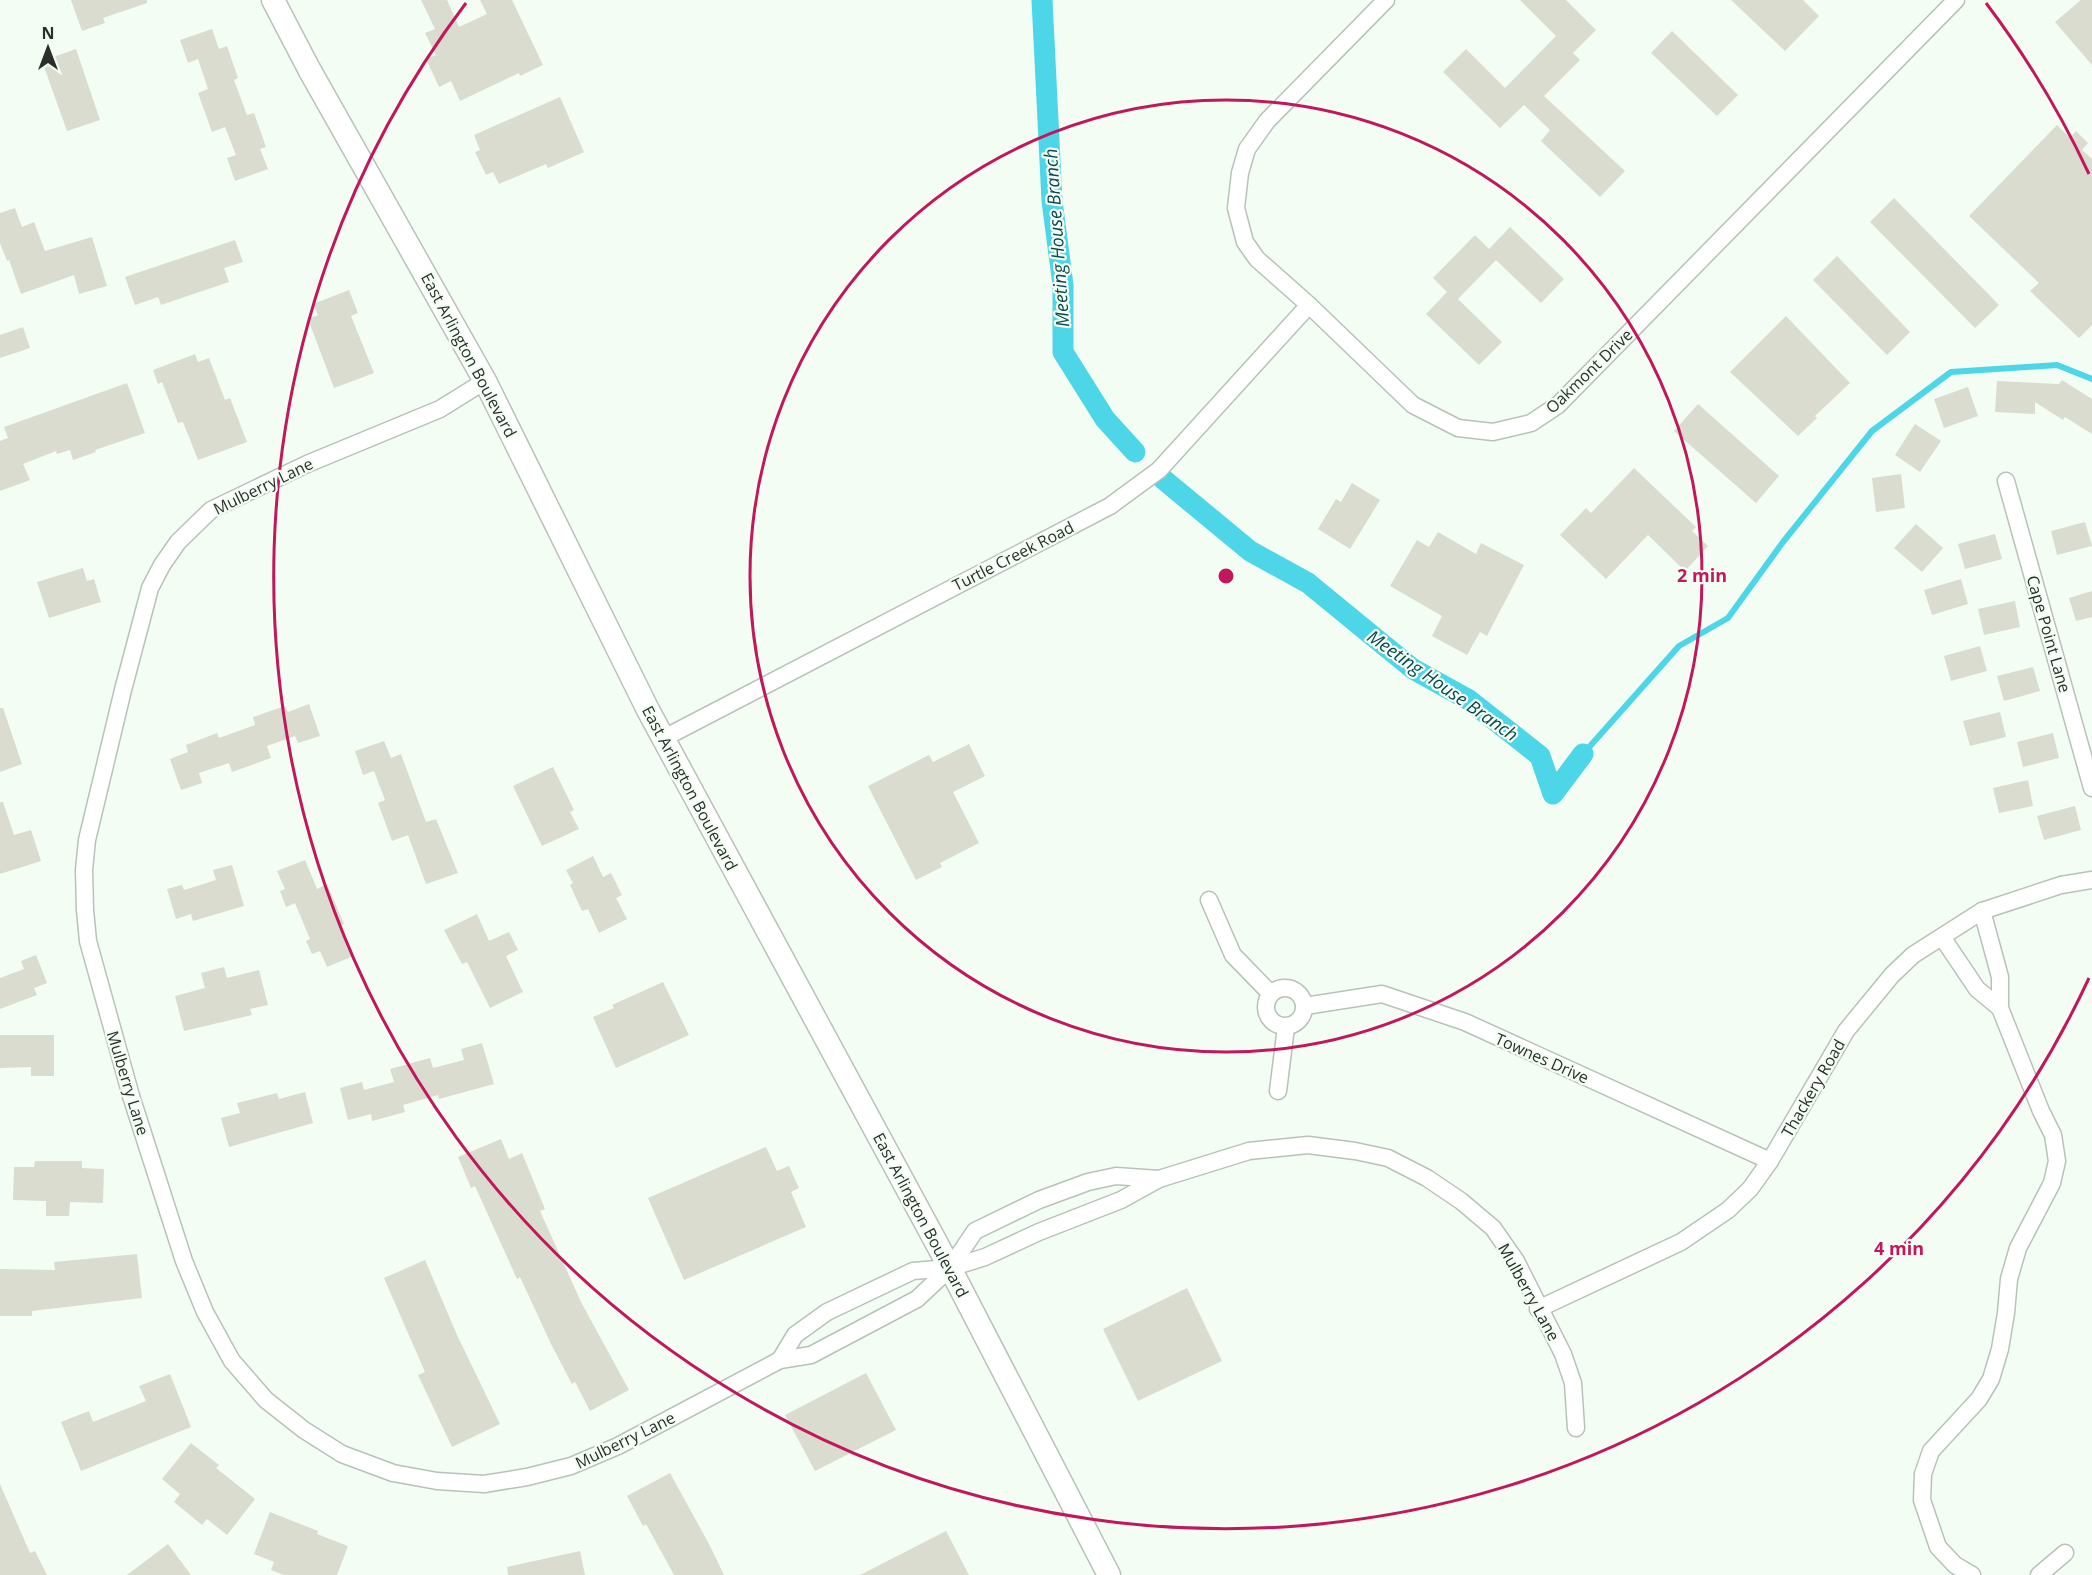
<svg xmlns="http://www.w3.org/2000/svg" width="2092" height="1575" font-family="'Open Sans',sans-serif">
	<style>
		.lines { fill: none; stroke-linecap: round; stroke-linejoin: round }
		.stream { stroke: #4cd6e7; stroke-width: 6 }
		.canal { stroke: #4cd6e7; stroke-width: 21 }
		.building { fill: #dadcd0 }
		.minor-casing { stroke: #b9c2b9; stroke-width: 19 }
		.secondary-casing { stroke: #b9c2b9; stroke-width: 25 }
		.minor { stroke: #fff; stroke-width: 16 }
		.secondary { stroke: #fff; stroke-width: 22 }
		.ring { fill: none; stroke: #c2185b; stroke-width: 3 }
		.labels { text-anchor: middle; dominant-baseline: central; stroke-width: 4.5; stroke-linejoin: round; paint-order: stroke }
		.street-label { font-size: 16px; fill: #2b2f2b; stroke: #f4fdf3 }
		.water-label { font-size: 18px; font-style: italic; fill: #07474e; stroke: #f4fdf3 }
		.centre { fill: #c2185b; stroke: #f4fdf3; stroke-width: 3 }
		.ring-label { font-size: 18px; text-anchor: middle; font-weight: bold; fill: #c2185b; stroke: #f4fdf3; stroke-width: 4.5; stroke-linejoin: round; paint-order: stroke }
	</style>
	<rect width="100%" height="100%" fill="#f4fdf3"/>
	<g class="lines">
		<polyline class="stream" points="1583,754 1679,646 1728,618 1783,542 1872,431 1951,372 2057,365 2092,379"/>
		<g class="canal">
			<polyline points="1042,0 1052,201 1063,285 1063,352 1105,419 1135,452"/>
			<polyline points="1163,479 1250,551 1308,583 1413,669 1469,700 1540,756 1553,794 1583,754"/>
		</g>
	</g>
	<g class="building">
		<polygon points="71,0 147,0 147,3 103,18 105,23 82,31"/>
		<polygon points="421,0 447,0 459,27 487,14 480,0 512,0 543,65 520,76 519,73 460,101 451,81 439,87 426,59 436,55 425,33 435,29"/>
		<polygon points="1520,0 1566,0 1596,30 1573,53 1580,60 1544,96 1625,171 1600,197 1541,141 1550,130 1524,105 1500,128 1443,72 1466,49 1505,88 1556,36"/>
		<polygon points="1731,0 1803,0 1819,16 1785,51"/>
		<polygon points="2081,0 2092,0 2092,65 2055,22"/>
		<polygon points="212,29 219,49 227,46 238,78 234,80 247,115 254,113 266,147 260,149 268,169 235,181 227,158 236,155 225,127 212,132 198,93 208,89 198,59 188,63 180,40"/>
		<polygon points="1672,31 1738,95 1717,116 1651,53"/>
		<polygon points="76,49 100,120 67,131 42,61"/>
		<polygon points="560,97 584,152 548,168 546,164 499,184 493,172 486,175 475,152 480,150 474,135"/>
		<polygon points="2057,125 2070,138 2076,131 2088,143 2082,150 2092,159 2092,325 2079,338 2030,291 2039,283 1969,216"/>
		<polygon points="1894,198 1999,305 1975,328 1870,222"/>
		<polygon points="15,208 22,227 34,222 45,251 92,237 107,286 79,294 74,275 21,294 9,260 7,261 0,243 0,213"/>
		<polygon points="1510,227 1564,279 1541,303 1496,260 1458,299 1502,342 1479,365 1426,314 1447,292 1433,278 1475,235 1489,249"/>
		<polygon points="235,240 243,262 224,268 229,282 161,305 158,297 135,305 125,277"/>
		<polygon points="1837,256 1910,332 1887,355 1813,280"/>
		<polygon points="349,290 358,313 351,316 374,373 334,388 308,319 318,315 313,304"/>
		<polygon points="1786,316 1850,383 1815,416 1817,418 1798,436 1730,372"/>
		<polygon points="23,327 30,348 0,358 0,335"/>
		<polygon points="195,354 198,362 209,358 225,400 230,398 247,442 198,460 183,422 178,423 162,382 158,384 153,370"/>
		<polygon points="2062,380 2092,399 2092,434 2065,417 2063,420 2035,402 2035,414 1995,412 1997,381 2059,384"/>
		<polygon points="127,383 145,433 95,450 96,452 73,460 70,450 57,454 56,451 23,464 30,480 0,491 0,441 8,438 4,427"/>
		<polygon points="1968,387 1978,416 1944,428 1934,399"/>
		<polygon points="1698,404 1779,476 1756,503 1674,431"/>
		<polygon points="1915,424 1941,441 1920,472 1895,455"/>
		<polygon points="1634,468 1696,527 1692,531 1708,546 1685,571 1648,535 1606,579 1560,535 1586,508 1591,513"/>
		<polygon points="1901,474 1905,508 1876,512 1872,478"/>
		<polygon points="1352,483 1380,500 1350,549 1318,529 1336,499 1341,502"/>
		<polygon points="2085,522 2092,546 2057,555 2051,531"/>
		<polygon points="1916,524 1943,548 1922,572 1894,548"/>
		<polygon points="1438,532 1476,554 1481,543 1524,565 1487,636 1480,632 1467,655 1432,636 1442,616 1390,586 1417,540 1429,547"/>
		<polygon points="1995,534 2002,559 1965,569 1958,544"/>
		<polygon points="83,568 87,581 94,579 101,602 49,618 37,582"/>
		<polygon points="1961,579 1968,604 1932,615 1924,590"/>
		<polygon points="2092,591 2092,617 2076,621 2069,598"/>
		<polygon points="2015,601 2020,627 1984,635 1978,609"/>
		<polygon points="1980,646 1987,671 1951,681 1944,656"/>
		<polygon points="2033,667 2040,691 2004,701 1997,676"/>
		<polygon points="309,704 320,736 298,743 295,736 267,746 271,758 232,772 229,763 199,773 202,783 181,790 170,759 188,752 186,745 217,733 219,738 255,725 253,717 285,706 288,712"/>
		<polygon points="0,708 3,708 22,764 0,772"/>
		<polygon points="2000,712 2006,737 1970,746 1963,721"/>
		<polygon points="2053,733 2059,758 2023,767 2017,742"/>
		<polygon points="384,741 391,758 401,754 426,822 436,819 458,873 426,884 408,835 392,841 378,803 385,800 374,771 363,775 355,751"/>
		<polygon points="969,744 985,776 953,792 979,843 940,863 942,867 916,880 868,786 929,755 933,762"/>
		<polygon points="553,767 574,810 570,812 579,829 542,846 513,786"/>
		<polygon points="2028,780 2033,806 1999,813 1993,788"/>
		<polygon points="0,802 3,802 14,835 31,830 41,861 0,874"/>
		<polygon points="2075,806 2081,830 2044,840 2037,816"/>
		<polygon points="593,856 603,877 611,873 622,895 616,898 627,919 599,933 588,909 582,911 570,885 573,883 566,870"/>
		<polygon points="305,860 317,889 327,884 344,924 339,926 351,957 327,967 320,951 312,954 306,941 310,939 295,903 286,907 280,891 285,889 277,871"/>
		<polygon points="232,865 244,906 193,921 191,914 176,919 167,889 182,885 184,890 216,880 213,870"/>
		<polygon points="477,914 489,941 509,932 518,950 506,956 523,992 490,1008 467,962 462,964 444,930"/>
		<polygon points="36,955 47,983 34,988 37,995 0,1009 0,978 24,969 21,961"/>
		<polygon points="224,967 227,978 259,970 268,1005 250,1009 252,1015 184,1031 175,996 205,988 201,973"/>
		<polygon points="663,982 689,1035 616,1068 593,1017 614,1008 612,1005"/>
		<polygon points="0,1035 54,1035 54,1076 31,1076 31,1067 0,1068"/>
		<polygon points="482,1043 494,1084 439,1099 438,1095 403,1105 405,1112 372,1121 371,1114 348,1120 340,1088 362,1082 364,1090 394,1082 390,1069 430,1058 433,1068 464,1060 461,1049"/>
		<polygon points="305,1092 313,1123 229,1147 221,1118 240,1113 237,1103 277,1093 279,1099"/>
		<polygon points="501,1139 509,1159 522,1153 545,1209 540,1211 581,1302 629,1390 590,1411 575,1382 572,1384 551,1344 520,1277 517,1279 475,1186 471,1188 458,1157"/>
		<polygon points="766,1147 777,1171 789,1166 799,1188 791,1192 806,1227 684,1280 648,1198"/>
		<polygon points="35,1161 82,1161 82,1168 104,1169 103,1203 70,1202 69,1216 46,1216 46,1201 13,1200 14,1167 34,1167"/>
		<polygon points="137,1254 142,1298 32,1311 32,1316 0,1316 0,1269 55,1270 54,1262"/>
		<polygon points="425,1260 457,1335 500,1424 452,1447 418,1375 425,1372 384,1278"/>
		<polygon points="1187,1288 1222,1361 1138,1401 1103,1329"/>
		<polygon points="866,1373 896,1430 815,1471 785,1415"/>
		<polygon points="170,1374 191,1427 81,1471 61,1422 89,1411 93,1422 146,1401 139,1386"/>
		<polygon points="191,1443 219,1465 216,1468 255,1499 227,1535 207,1519 202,1525 174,1502 180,1494 162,1479"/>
		<polygon points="670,1473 709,1544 724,1575 674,1575 646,1524 643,1526 627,1496"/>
		<polygon points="0,1484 30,1553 35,1551 47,1575 0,1575"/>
		<polygon points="270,1512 318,1531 317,1534 348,1546 337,1575 284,1575 271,1570 274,1562 254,1554"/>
		<polygon points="946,1531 969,1575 860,1575"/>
		<polygon points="168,1544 191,1575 127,1575"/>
		<polygon points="580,1551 585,1575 508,1575 507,1567"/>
	</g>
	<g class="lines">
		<defs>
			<g id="minor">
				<polyline points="1386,0 1267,121 1247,149 1240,173 1236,208 1245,242 1257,259 1309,305 1413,405 1458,428 1493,432 1531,423 1558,405 1956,0"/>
				<polyline points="485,381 440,409 307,464 211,510 178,542 162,565 150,588 123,690 87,840 84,870 85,910 88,941 131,1096 184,1261 205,1312 232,1361 266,1400 304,1430 342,1454 393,1473 437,1481 484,1484 527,1477 571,1466 618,1446 780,1360 811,1355 917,1299 950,1268 975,1231 1039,1200 1088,1182 1116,1176 1159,1179"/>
				<polyline points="2006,481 2092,788"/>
				<polyline points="664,738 1110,506 1159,470 1309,305"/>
				<polyline points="1209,900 1233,955 1270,993"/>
				<polyline points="1942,937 1977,989 2000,1008"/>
				<circle cx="1285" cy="1007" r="19"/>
				<polyline points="1305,1006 1382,994 1465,1022 1770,1161"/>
				<polyline points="1278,1091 1286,1027"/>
				<polyline points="1538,1309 1681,1242 1728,1210 1750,1189 1770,1161 1846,1031 1892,975 1913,955 1982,911 2061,885 2092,880"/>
				<polyline points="780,1360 795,1335 827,1312 913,1271 950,1268 985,1257 1039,1232 1121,1200 1159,1179 1249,1151 1308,1145 1355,1151 1388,1158 1427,1178 1461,1201 1493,1228 1516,1261 1563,1354 1573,1383 1576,1428"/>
				<polyline points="1972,1575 1955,1565 1938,1547 1922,1500 1923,1474 1931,1451 1979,1399 1991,1379 2000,1349 2006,1313 2009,1279 2018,1248 2052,1183 2057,1161 2053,1135 2041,1111 2000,1008 2000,977 1982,911"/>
				<polyline points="2039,1575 2065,1553"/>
			</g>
			<polyline id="secondary" points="273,0 309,69 485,381 648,710 950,1268 1109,1575"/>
		</defs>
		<use href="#minor" class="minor-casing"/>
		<use href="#secondary" class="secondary-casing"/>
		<use href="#minor" class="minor"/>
		<use href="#secondary" class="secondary"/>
	</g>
	<g class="ring">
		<circle cx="1226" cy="576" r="476"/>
		<path d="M2089 978A952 952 0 1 1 466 3M1986 3A952 952 0 0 1 2089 174"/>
	</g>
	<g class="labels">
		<g class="street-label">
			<text transform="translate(469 355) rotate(62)">East Arlington Boulevard</text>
			<text transform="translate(1589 371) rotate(-44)">Oakmont Drive</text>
			<text transform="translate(263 486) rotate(-26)">Mulberry Lane</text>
			<text transform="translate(1013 556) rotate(-27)">Turtle Creek Road</text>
			<text transform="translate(2049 634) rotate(74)">Cape Point Lane</text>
			<text transform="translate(690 788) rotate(62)">East Arlington Boulevard</text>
			<text transform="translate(1542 1058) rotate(24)">Townes Drive</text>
			<text transform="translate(128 1083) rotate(73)">Mulberry Lane</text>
			<text transform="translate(1813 1088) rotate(-60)">Thackery Road</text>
			<text transform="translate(921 1215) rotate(62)">East Arlington Boulevard</text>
			<text transform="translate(1529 1292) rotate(61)">Mulberry Lane</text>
			<text transform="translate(625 1440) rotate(-26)">Mulberry Lane</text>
		</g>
		<g class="water-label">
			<text transform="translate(1056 238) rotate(-94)">Meeting House Branch</text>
			<text transform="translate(1443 685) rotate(35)">Meeting House Branch</text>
		</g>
	</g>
	<circle cx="1226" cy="576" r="9" class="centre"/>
	<g class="ring-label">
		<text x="1702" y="582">2 min</text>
		<text x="1899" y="1255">4 min</text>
	</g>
	<g transform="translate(48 48)" stroke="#f4fdf3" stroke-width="4.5" paint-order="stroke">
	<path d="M0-4.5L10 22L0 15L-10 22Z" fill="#2b2f2b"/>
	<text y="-9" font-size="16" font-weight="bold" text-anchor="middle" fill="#2b2f2b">N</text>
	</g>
</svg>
